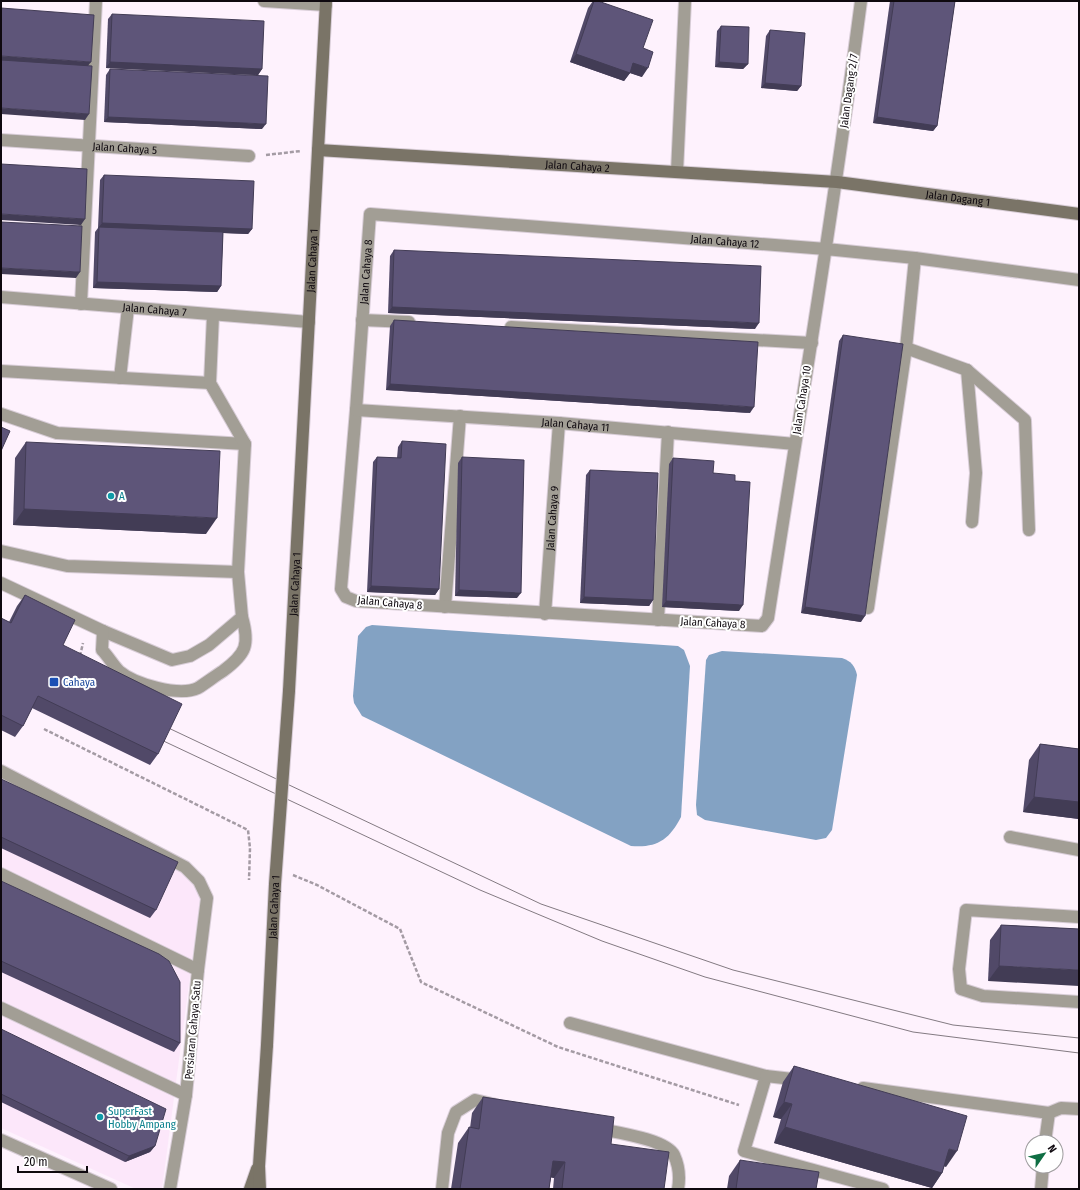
<svg xmlns="http://www.w3.org/2000/svg" width="1080" height="1190" font-family="'Fira Sans Condensed',sans-serif">
	<style>
		.built { fill: #fce7fa }
		.water { fill: #83a2c3 }
		.lines { fill: none; stroke-linecap: round; stroke-linejoin: round }
		.lane-casing { stroke: #d8cdd7; stroke-width: 14 }
		.street-casing { stroke: #d8cdd7; stroke-width: 14 }
		.secondary-casing { stroke: #d8cdd7; stroke-width: 14 }
		.path { stroke: #a49ba4; stroke-width: 2.5; stroke-dasharray: 4 2; stroke-linecap: butt }
		.lane { stroke: #a29e95; stroke-width: 12 }
		.street { stroke: #a29e95; stroke-width: 12 }
		.secondary { stroke: #7a7467; stroke-width: 12 }
		.tram { stroke: #837a82; stroke-width: 1 }
		.secondary-bridge-casing { stroke: #d8cdd7; stroke-width: 14; stroke-linecap: butt }
		.secondary-bridge { stroke: #7a7467; stroke-width: 12 }
		.wall { fill: #514968 }
		.shaded-wall { fill: #423c55 }
		.building { fill: #5e5579; stroke: #423c55 }
		.culture-dot { fill: #0f9aa8; stroke: #fff; stroke-width: 1.5 }
		.transit-dot { fill: #1a4fb4; stroke: #fff; stroke-width: 1.5 }
		.labels { text-anchor: middle; dominant-baseline: central; stroke-width: 4; stroke-linejoin: round; paint-order: stroke }
		.street-label { font-size: 11px; fill: #0f090f; stroke: #fff }
		.culture-label { font-size: 11px; fill: #0d838f; stroke: #fff; text-anchor: start }
		.transit-label { font-size: 11px; fill: #164399; stroke: #fff; text-anchor: start }
	</style>
	<rect width="100%" height="100%" fill="#fef2fd"/>
	<polygon class="built" points="1,778 183,873 196,886 200,900 162,1189 136,1189 1,1128"/>
	<g class="water">
		<path d="M372 625 678 646 684 650 690 666 681 817C669 840 657 848 631 846L362 716 354 703 353 696 358 636 366 627Z"/>
		<path d="M722 651 842 658C851 661 855 666 857 675L832 830 826 838 816 840 705 820 697 815 696 805 706 660 709 655Z"/>
	</g>
	<g class="lines">
		<defs>
			<g id="lane">
				<polyline points="677,172 685,1"/>
				<polyline points="81,304 96,1"/>
				<polyline points="362,320 409,322"/>
				<polyline points="511,327 812,343"/>
				<polyline points="906,348 967,370 976,473 972,522"/>
				<polyline points="967,370 1025,420 1029,530"/>
				<polyline points="1,371 210,383"/>
				<polyline points="120,378 128,308"/>
				<polyline points="1,414 57,433 245,444"/>
				<polyline points="1,551 67,566 238,572"/>
				<polyline points="1,583 103,631 172,660 190,656 209,645 242,617 238,572 245,444 210,383 213,315"/>
				<polyline points="445,607 460,416"/>
				<polyline points="658,620 668,432"/>
				<path d="M103 631 102 650C108 656 113 665 119 671 134 684 179 697 198 688 206 683 215 676 223 671 246 654 250 645 242 617"/>
				<polyline points="1,771 185,867 199,881 207,898 198,970"/>
				<polyline points="1010,837 1079,850"/>
				<polyline points="1079,917 966,910 959,969 961,989 983,996 1079,1002"/>
				<polyline points="1,1008 186,1095"/>
				<polyline points="570,1023 766,1076 744,1151 883,1189"/>
				<polyline points="766,1076 801,1080"/>
				<polyline points="863,1088 1049,1113"/>
				<path d="M596 1128C614 1132 666 1139 674 1155 679 1166 680 1178 678 1189"/>
				<polyline points="1045,1142 1049,1113 1061,1108 1079,1109"/>
				<polyline points="442,1189 448,1133 456,1112 475,1100 496,1105"/>
				<polyline points="1041,1189 1043,1166"/>
			</g>
			<g id="street">
				<polyline points="264,1 326,5"/>
				<path id="s1" d="M861 1C834 207 800 412 768 618L762 626 356 601 346 597 341 589 356 410 370 214 826 249 915 258 1079 280"/>
				<path id="s2" d="M1 140 249 156"/>
				<path id="s3" d="M1 297 309 322"/>
				<path id="s4" d="M356 410 559 423 795 444"/>
				<polyline points="868,608 906,348 915,258"/>
				<path id="s5" d="M545 614 559 423"/>
				<polyline points="1,874 198,970 186,1095 170,1189"/>
				<polyline points="1,1140 111,1189"/>
			</g>
			<g id="secondary">
				<path id="s6" d="M318 150 837 182 1079 214"/>
				<path id="s7" d="M289 691 326 1"/>
				<polyline points="250,1189 257,1169"/>
				<polyline points="260,1189 259,1166 267,1045"/>
			</g>
		</defs>
		<use href="#lane" class="lane-casing"/>
		<use href="#street" class="street-casing"/>
		<use href="#secondary" class="secondary-casing"/>
		<g class="path">
			<polyline points="266,155 301,151"/>
			<polyline points="80,656 83,643"/>
			<polyline points="44,729 248,830 250,848 249,880"/>
			<polyline points="293,875 317,885 400,929 421,982 558,1047 739,1105"/>
		</g>
		<use href="#lane" class="lane"/>
		<use href="#street" class="street"/>
		<use href="#secondary" class="secondary"/>
		<g class="tram">
			<polyline points="160,724 541,904 733,970 953,1025 1079,1038"/>
			<polyline points="155,737 480,890 602,941 705,977 913,1032 1079,1053"/>
		</g>
		<defs>
			<g id="secondary-bridge">
				<path id="s8" d="M267 1045 275 884 289 691"/>
			</g>
		</defs>
		<use href="#secondary-bridge" class="secondary-bridge-casing"/>
		<use href="#secondary-bridge" class="secondary-bridge"/>
	</g>
	<g class="wall">
		<polygon points="593,1 598,1 643,48 642,77 630,73 624,81 570,62 588,8"/>
		<polygon points="890,1 955,1 937,126 933,131 873,123"/>
		<polygon points="112,14 262,69 258,75 106,68 108,19"/>
		<polygon points="721,26 748,64 743,69 715,67 717,31"/>
		<polygon points="770,30 801,86 797,91 761,88 766,36"/>
		<polygon points="110,69 262,129 104,122 106,75"/>
		<polygon points="104,175 252,229 248,234 223,233 221,286 217,292 93,288 95,232 98,228 100,180"/>
		<polygon points="394,250 755,329 388,313 390,256"/>
		<polygon points="394,320 750,413 386,390 390,326"/>
		<polygon points="843,335 861,622 801,613 839,341"/>
		<polygon points="402,441 439,589 435,595 367,592 373,462 377,457 397,458 398,447"/>
		<polygon points="26,442 206,534 13,525 15,458"/>
		<polygon points="462,457 517,598 455,596 458,463"/>
		<polygon points="673,458 735,481 739,611 662,607 669,464"/>
		<polygon points="590,470 653,600 649,606 580,603 586,475"/>
		<polygon points="25,595 63,645 158,754 150,765 32,708 23,726 15,737 1,730 1,618 9,622 17,606"/>
		<polygon points="1040,744 1079,749 1079,819 1023,812 1029,760"/>
		<polygon points="1,779 156,910 150,918 1,848"/>
		<polygon points="1,881 180,1043 174,1052 1,972"/>
		<polygon points="1001,925 1079,929 988,981 990,940"/>
		<polygon points="1,1029 155,1146 150,1152 125,1162 1,1102"/>
		<polygon points="794,1066 946,1167 944,1166 942,1173 932,1188 774,1143 781,1119 773,1117 783,1082"/>
		<polygon points="483,1097 611,1144 664,1189 553,1189 554,1178 551,1177 549,1189 451,1189 458,1143 469,1127 470,1128 472,1113"/>
		<polygon points="740,1160 816,1189 727,1189 729,1176"/>
	</g>
	<g class="shaded-wall">
		<polygon points="576,54 633,63 648,68 642,77 630,73 624,81 570,62"/>
		<polygon points="1,56 91,62 87,67 1,62"/>
		<polygon points="110,62 262,69 258,75 106,68"/>
		<polygon points="719,62 748,64 743,69 715,67"/>
		<polygon points="765,83 801,86 797,91 761,88"/>
		<polygon points="1,108 89,114 85,120 1,114"/>
		<polygon points="108,117 266,124 262,129 104,122"/>
		<polygon points="877,117 937,126 933,131 873,123"/>
		<polygon points="1,214 85,219 81,225 1,220"/>
		<polygon points="102,223 252,229 248,234 99,228 99,227"/>
		<polygon points="1,268 80,272 76,278 1,274"/>
		<polygon points="97,282 221,286 217,292 93,288"/>
		<polygon points="392,307 759,323 755,329 388,313"/>
		<polygon points="390,384 754,407 750,413 386,390"/>
		<polygon points="24,509 217,518 206,534 13,525"/>
		<polygon points="371,586 439,589 435,595 367,592"/>
		<polygon points="459,590 521,593 517,598 455,596"/>
		<polygon points="584,597 653,600 649,606 580,603"/>
		<polygon points="666,601 743,605 739,611 662,607"/>
		<polygon points="805,607 865,616 861,622 801,613"/>
		<polygon points="1034,797 1079,802 1079,819 1023,812"/>
		<polygon points="999,966 1079,970 1079,986 988,981"/>
		<polygon points="784,1102 792,1104 781,1119 773,1117"/>
		<polygon points="785,1127 942,1173 932,1188 774,1143"/>
		<polygon points="155,1146 150,1152 125,1162 129,1156"/>
		<polygon points="949,1149 957,1151 946,1167 938,1164"/>
		<polygon points="553,1161 565,1162 554,1178 542,1176"/>
	</g>
	<g class="building">
		<polygon points="594,1 598,1 653,20 643,48 653,52 648,68 633,63 630,73 576,54"/>
		<polygon points="894,1 955,1 937,126 877,117"/>
		<polygon points="1,8 94,15 91,62 1,56"/>
		<polygon points="112,14 264,21 262,69 110,62"/>
		<polygon points="721,26 749,27 748,64 719,62"/>
		<polygon points="770,30 805,33 801,86 765,83"/>
		<polygon points="1,60 92,66 89,114 1,108"/>
		<polygon points="110,69 268,76 266,124 108,117"/>
		<polygon points="1,164 87,169 85,219 1,214"/>
		<polygon points="104,175 254,181 252,229 102,223"/>
		<polygon points="1,222 82,226 80,272 1,268"/>
		<polygon points="99,227 223,232 221,286 97,282"/>
		<polygon points="394,250 761,266 759,323 392,307"/>
		<polygon points="394,320 758,342 754,407 390,384"/>
		<polygon points="843,335 903,344 865,616 805,607"/>
		<polygon points="1,427 10,431 1,451"/>
		<polygon points="402,441 446,444 439,589 371,586 377,457 401,458"/>
		<polygon points="26,442 220,451 217,518 24,509"/>
		<polygon points="462,457 524,460 521,593 459,590"/>
		<polygon points="673,458 714,461 713,473 735,475 735,481 750,482 743,605 666,601"/>
		<polygon points="590,470 658,473 653,600 584,597"/>
		<polygon points="25,595 75,620 63,645 182,704 158,754 38,696 23,726 1,715 1,618 11,623"/>
		<polygon points="1040,744 1079,749 1079,802 1034,797"/>
		<polygon points="1,779 178,862 156,910 1,837"/>
		<polygon points="1,881 159,954 169,961 180,982 180,1043 1,961"/>
		<polygon points="1001,925 1079,929 1079,970 999,966"/>
		<polygon points="1,1029 166,1109 155,1146 129,1156 1,1094"/>
		<polygon points="794,1066 967,1116 957,1151 949,1149 942,1173 785,1127 792,1104 784,1102"/>
		<polygon points="483,1097 614,1117 611,1144 669,1152 664,1189 562,1189 565,1162 553,1161 549,1189 460,1189 469,1127 479,1129"/>
		<polygon points="740,1160 819,1172 816,1189 736,1189"/>
	</g>
	<g class="culture-dot">
		<circle cx="111" cy="496" r="4"/>
		<circle cx="100" cy="1117" r="4"/>
	</g>
	<rect class="transit-dot" x="49" y="677" width="10" height="10" rx="2"/>
	<g class="labels">
		<g class="street-label">
			<text transform="translate(849 91) rotate(-82)">Jalan Dagang 2/7</text>
			<text stroke="none"><textPath href="#s2" startOffset="124">Jalan Cahaya 5</textPath></text>
			<text stroke="none"><textPath href="#s6" startOffset="260">Jalan Cahaya 2</textPath></text>
			<text stroke="none"><textPath href="#s6" startOffset="642">Jalan Dagang 1</textPath></text>
			<text stroke="none"><textPath href="#s1" startOffset="1793">Jalan Cahaya 12</textPath></text>
			<text stroke="none"><textPath href="#s7" startOffset="431">Jalan Cahaya 1</textPath></text>
			<text stroke="none"><textPath href="#s1" startOffset="1379">Jalan Cahaya 8</textPath></text>
			<text stroke="none"><textPath href="#s3" startOffset="154">Jalan Cahaya 7</textPath></text>
			<text transform="translate(802 400) rotate(-81)">Jalan Cahaya 10</text>
			<text stroke="none"><textPath href="#s4" startOffset="220">Jalan Cahaya 11</textPath></text>
			<text stroke="none"><textPath href="#s5" startOffset="96">Jalan Cahaya 9</textPath></text>
			<text stroke="none"><textPath href="#s7" startOffset="107">Jalan Cahaya 1</textPath></text>
			<text transform="translate(390 603) rotate(5)">Jalan Cahaya 8</text>
			<text transform="translate(713 623) rotate(3)">Jalan Cahaya 8</text>
			<text stroke="none"><textPath href="#s8" startOffset="138">Jalan Cahaya 1</textPath></text>
			<text transform="translate(193 1030) rotate(-85)">Persiaran Cahaya Satu</text>
		</g>
		<g class="culture-label">
			<text x="119" y="496">A</text>
			<text x="108" y="1111">SuperFast<tspan x="108" dy="13">Hobby Ampang</tspan></text>
		</g>
		<g class="transit-label">
			<text x="63" y="682">Cahaya</text>
		</g>
	</g>
	<rect width="1080" height="1190" fill="none" stroke="#0f090f" stroke-width="4"/>
	<g transform="translate(1044 1154) rotate(56)"><circle r="19" fill="#ffffff" stroke="#9f9d9f"/>
	<path d="M0-3L7 15L0 10L-7 15Z" fill="#0f6e43"/>
	<text y="-6" font-size="11" font-weight="bold" text-anchor="middle" fill="#0f090f">N</text>
	</g>
	<path d="M18 1166v6h69v-6" fill="none" stroke="#0f090f" stroke-width="2"/>
	<text x="24" y="1166" font-size="12" fill="#0f090f" stroke="#ffffff" stroke-width="3" paint-order="stroke">20 m</text>
</svg>
